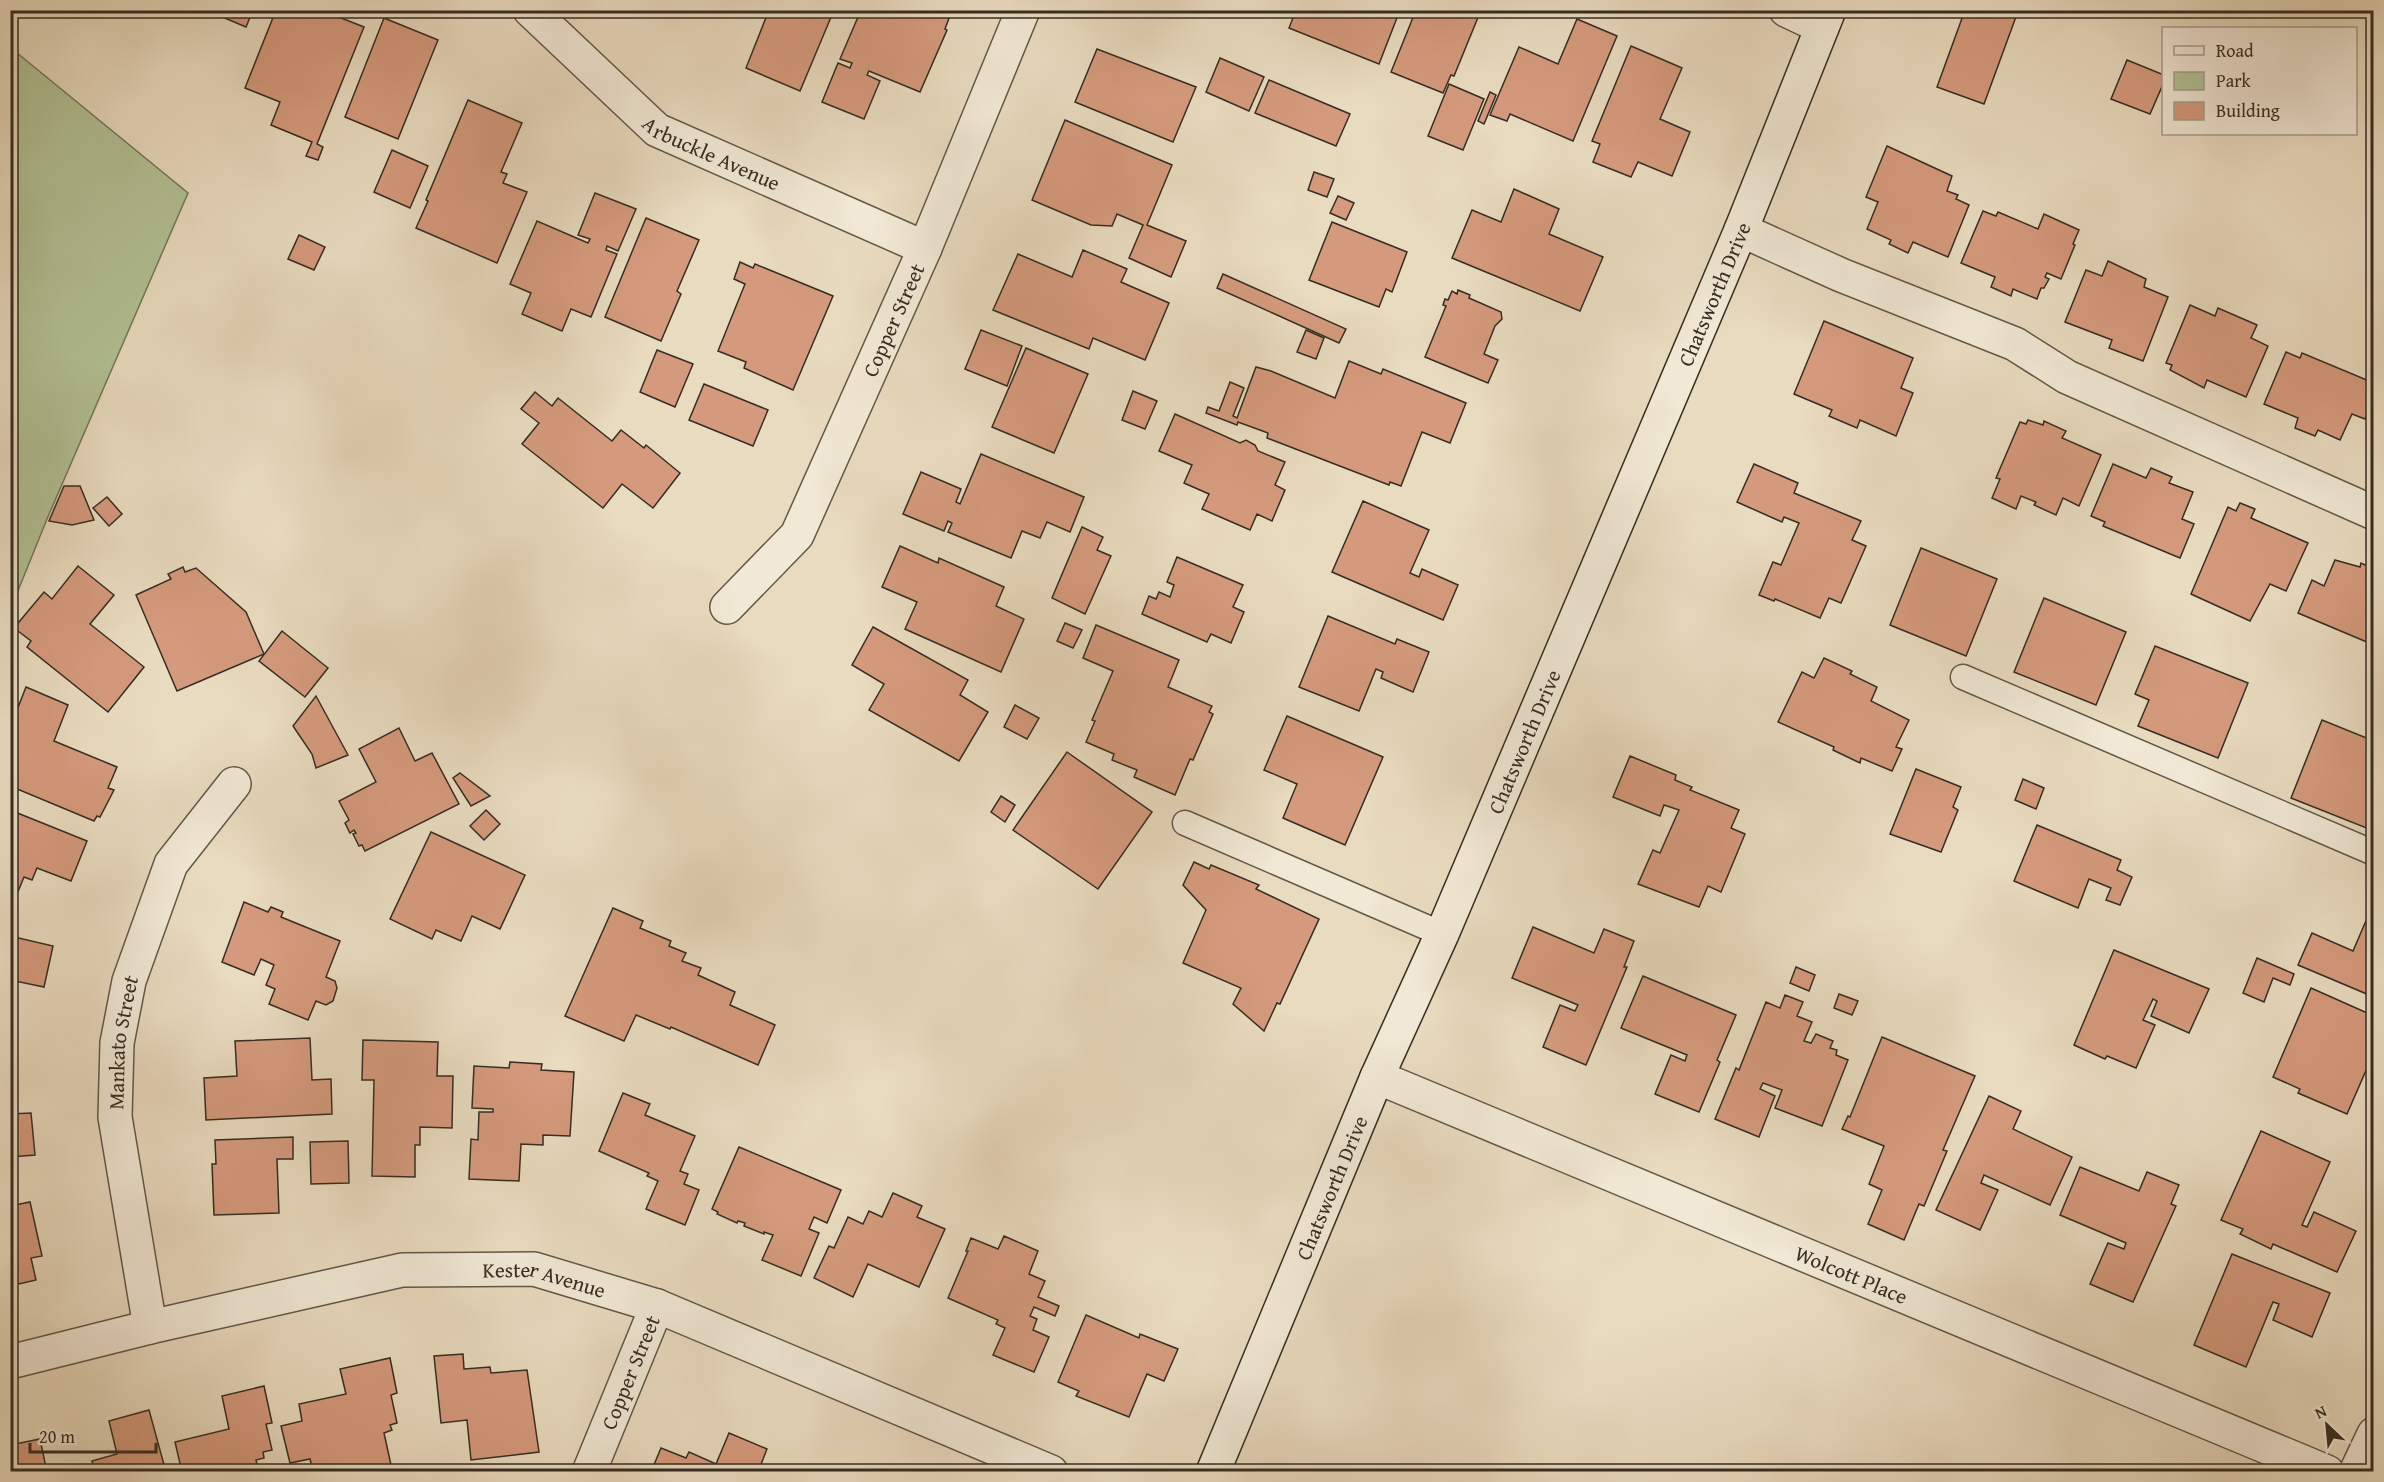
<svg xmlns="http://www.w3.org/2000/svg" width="2384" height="1482" font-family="'Gentium Book Plus',serif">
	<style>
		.green { fill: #b2c195; stroke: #74775c; stroke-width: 1.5 }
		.building { fill: #d59a7d; stroke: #362d23; stroke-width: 1.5 }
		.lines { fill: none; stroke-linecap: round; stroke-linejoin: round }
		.lane-casing { stroke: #63584a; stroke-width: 27 }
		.street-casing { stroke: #63584a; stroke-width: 36 }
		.secondary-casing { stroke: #362d23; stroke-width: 36 }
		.lane { stroke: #f1e8d5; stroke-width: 24 }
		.street { stroke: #f1e8d5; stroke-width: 33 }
		.secondary { stroke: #f1e8d5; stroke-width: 33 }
		.labels { text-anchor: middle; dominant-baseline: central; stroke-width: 6; stroke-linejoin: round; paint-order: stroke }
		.street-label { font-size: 21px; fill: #362d23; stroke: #f1e8d5 }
	</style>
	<rect width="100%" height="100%" fill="#e9dbbf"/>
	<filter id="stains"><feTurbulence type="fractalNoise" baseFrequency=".00333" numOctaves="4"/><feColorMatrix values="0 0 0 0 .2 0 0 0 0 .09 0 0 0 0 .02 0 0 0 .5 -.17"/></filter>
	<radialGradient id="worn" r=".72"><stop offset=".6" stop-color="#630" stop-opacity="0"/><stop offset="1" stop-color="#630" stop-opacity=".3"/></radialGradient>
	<polygon class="green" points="11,48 188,193 47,519 11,608"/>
	<g class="building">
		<polygon points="222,10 253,10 246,27 220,16"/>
		<polygon points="276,10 321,10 364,27 317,144 323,147 318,160 306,156 312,142 271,125 280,102 245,88"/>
		<polygon points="834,10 800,91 746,68 769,10"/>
		<polygon points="861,10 952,10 945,29 947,30 920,92 869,71 867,75 880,81 864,119 822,102 838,63 850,68 852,63 840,59"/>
		<polygon points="1296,10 1400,10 1379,64 1289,28"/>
		<polygon points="1416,10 1481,10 1454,76 1451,75 1443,93 1391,72"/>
		<polygon points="1965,10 2007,10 2017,14 1984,104 1937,87"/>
		<polygon points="384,18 438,40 398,139 345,117"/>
		<polygon points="1577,19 1617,36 1573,141 1510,114 1507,121 1490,115 1519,47 1558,64"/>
		<polygon points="1631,46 1682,68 1660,119 1690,132 1672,176 1638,162 1631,177 1593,162 1600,144 1592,141"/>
		<polygon points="1097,49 1196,87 1173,142 1075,102"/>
		<polygon points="1220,58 1264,77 1249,111 1206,92"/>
		<polygon points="2127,60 2164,75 2164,82 2150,114 2111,99"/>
		<polygon points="1269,80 1350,114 1336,146 1255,113"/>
		<polygon points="1449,84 1484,99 1463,150 1428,136"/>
		<polygon points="1490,92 1496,95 1484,124 1478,121"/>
		<polygon points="468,100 522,123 501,172 507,174 503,183 527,192 497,263 416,228 428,201 426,200"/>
		<polygon points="1065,120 1172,165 1147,225 1186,241 1171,277 1129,258 1143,225 1117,214 1112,226 1091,225 1032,200"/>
		<polygon points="1887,146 1952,176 1947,191 1958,195 1956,199 1969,205 1948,257 1913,242 1908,253 1889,244 1891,240 1867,229 1878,202 1866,197"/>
		<polygon points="392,150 428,166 410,208 374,192"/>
		<polygon points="1314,172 1334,179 1327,197 1308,190"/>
		<polygon points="1514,189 1559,209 1549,234 1603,257 1580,311 1452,258 1472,210 1501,222"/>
		<polygon points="595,193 636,209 618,251 607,246 606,250 617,254 591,317 571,309 562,331 522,314 531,293 510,284 537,221 588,243 590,239 578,235"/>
		<polygon points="1338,196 1354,203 1346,220 1330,213"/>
		<polygon points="1983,211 1996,216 1998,212 2038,229 2044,214 2079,230 2073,244 2075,245 2061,279 2047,273 2045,277 2049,279 2044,288 2041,288 2037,299 2013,289 2011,296 1991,287 1995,277 1961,263"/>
		<polygon points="646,218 699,240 677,291 681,294 661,341 605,317"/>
		<polygon points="1332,222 1407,252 1392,292 1386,289 1379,307 1309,280"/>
		<polygon points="299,235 325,247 314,270 288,259"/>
		<polygon points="1083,250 1127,269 1121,282 1169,303 1145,360 1093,338 1089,349 993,310 1018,254 1072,277"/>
		<polygon points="2108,261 2146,279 2144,287 2168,297 2143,361 2109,348 2112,340 2065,322 2086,270 2102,276"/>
		<polygon points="740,262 753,268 755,264 833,296 793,390 744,368 746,362 718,351 745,284 734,279"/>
		<polygon points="1223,274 1346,329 1339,343 1217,288"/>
		<polygon points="1458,290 1470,295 1469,298 1501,312 1502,319 1495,326 1484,354 1498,360 1488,383 1425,357 1446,306 1443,305 1445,299 1448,300 1452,291 1457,294"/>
		<polygon points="2190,305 2215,316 2218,308 2257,325 2251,338 2268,346 2246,397 2207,380 2204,388 2170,370 2172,365 2166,363"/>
		<polygon points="1824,321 1913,358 1901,388 1913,393 1896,436 1860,420 1857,428 1829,416 1832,410 1794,394"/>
		<polygon points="981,330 1022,346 1007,386 965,369"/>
		<polygon points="1306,330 1324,338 1316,359 1297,352"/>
		<polygon points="1026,348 1088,374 1054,453 992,427"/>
		<polygon points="657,350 693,364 675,407 640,392"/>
		<polygon points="2286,352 2300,358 2302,353 2374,383 2374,398 2365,419 2352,414 2340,440 2318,430 2315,436 2295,428 2298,418 2264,404"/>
		<polygon points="1349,361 1381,374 1383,369 1466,403 1450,443 1422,432 1401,486 1390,482 1389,485 1267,438 1268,433 1238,422 1237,425 1206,413 1208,407 1219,411 1230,382 1244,388 1233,416 1237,418 1256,367 1271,371 1335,398"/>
		<polygon points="704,384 768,410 753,446 689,420"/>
		<polygon points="1133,391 1157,401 1145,429 1122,420"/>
		<polygon points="535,392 552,406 558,398 612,441 621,430 644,448 646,445 680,473 653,508 622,484 603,508 522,444 539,423 521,409"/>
		<polygon points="1175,414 1240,443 1246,440 1255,445 1258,451 1285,462 1275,485 1285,490 1272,521 1257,514 1250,530 1202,509 1209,494 1184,483 1192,465 1159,451"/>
		<polygon points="2028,420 2043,425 2044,421 2066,431 2062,438 2101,455 2079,506 2063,498 2056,515 2034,505 2036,502 2021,496 2016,509 1992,498 2000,479 1996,478 2020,422 2026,424"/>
		<polygon points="981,454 1084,497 1070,532 1047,522 1040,538 1022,531 1011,558 948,532 952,523 948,521 944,531 903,514 921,472 961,489 956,502 960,504"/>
		<polygon points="1754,464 1798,483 1794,493 1861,521 1852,540 1866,546 1841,603 1829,598 1820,618 1775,599 1774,601 1759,595 1773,562 1781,565 1799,523 1784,517 1782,522 1737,502"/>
		<polygon points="2113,464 2146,478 2151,468 2172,477 2169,483 2193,492 2182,519 2194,524 2180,558 2103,526 2105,522 2091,516"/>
		<polygon points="64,486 80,486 94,520 72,525 49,521"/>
		<polygon points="107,497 122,514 109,526 93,508"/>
		<polygon points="1363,501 1429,530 1410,573 1419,577 1422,569 1458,585 1443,620 1332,572"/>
		<polygon points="2240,503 2255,509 2251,518 2308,543 2286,591 2270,584 2250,621 2191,594 2228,507 2236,511"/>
		<polygon points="1082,527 1103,537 1097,550 1111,556 1085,614 1052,598"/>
		<polygon points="900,546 938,563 939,558 1004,587 996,606 1024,619 1001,672 905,629 917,602 882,587"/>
		<polygon points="1921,548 1997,579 1966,656 1890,625"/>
		<polygon points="1177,557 1243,585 1233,607 1244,612 1231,643 1211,634 1207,642 1142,614 1149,596 1156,599 1159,592 1170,597 1174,585 1167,582"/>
		<polygon points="2335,560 2360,567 2361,563 2374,569 2374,645 2298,613 2312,580 2324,586"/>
		<polygon points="78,566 114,595 90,624 144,667 108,712 27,647 31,641 14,628 44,592 52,599"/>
		<polygon points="183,567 185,572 196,568 246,612 264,654 177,691 136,595 171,579 168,574"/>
		<polygon points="2044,598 2126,632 2096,705 2014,672"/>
		<polygon points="1328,616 1395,644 1397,639 1429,652 1413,692 1381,678 1383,672 1376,669 1359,711 1299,687"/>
		<polygon points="1065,623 1082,630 1073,648 1057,641"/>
		<polygon points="1096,625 1179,660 1168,687 1212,706 1209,712 1213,714 1193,760 1190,759 1175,795 1134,777 1137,770 1112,760 1114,754 1086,742 1095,721 1092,720 1113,671 1083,658"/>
		<polygon points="873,627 968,680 960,695 988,712 959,761 869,710 884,684 852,665"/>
		<polygon points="282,631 328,668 305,697 259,661"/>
		<polygon points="2155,646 2248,683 2218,758 2138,726 2149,700 2135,694"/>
		<polygon points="1824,658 1852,671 1850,674 1877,687 1871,701 1909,720 1896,747 1902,749 1892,771 1861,758 1860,763 1833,750 1834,747 1778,722 1802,672 1814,678"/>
		<polygon points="26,687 68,705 54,741 117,767 108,788 114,790 100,817 97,816 94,821 10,786 10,719 13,720"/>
		<polygon points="316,696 348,755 316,768 312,754 293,726"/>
		<polygon points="1015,705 1039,718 1027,739 1004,727"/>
		<polygon points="1287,716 1383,757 1345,845 1283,818 1297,784 1264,770"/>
		<polygon points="2322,720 2374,741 2374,831 2291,798"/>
		<polygon points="399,728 415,761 432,753 459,804 365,851 362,845 359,846 353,834 356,833 354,830 350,833 345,823 349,820 339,801 376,782 359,749"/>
		<polygon points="1067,752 1152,812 1098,889 1013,830"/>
		<polygon points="1630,756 1676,775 1675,780 1692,787 1690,790 1739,810 1731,828 1745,834 1721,892 1708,886 1699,907 1638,884 1653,850 1660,853 1679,810 1664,805 1660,816 1613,797"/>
		<polygon points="1916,769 1961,787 1953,807 1958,810 1941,852 1890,834"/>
		<polygon points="460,773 490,796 471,806 453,778"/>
		<polygon points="2023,779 2044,788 2036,809 2015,800"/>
		<polygon points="1001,796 1015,805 1005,822 991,812"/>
		<polygon points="10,810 87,841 71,881 37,868 32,880 24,877 15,899 10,898"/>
		<polygon points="486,810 500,824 484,840 470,826"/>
		<polygon points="2037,825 2121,860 2117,870 2132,877 2120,905 2106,900 2111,888 2089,879 2078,908 2014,881"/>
		<polygon points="431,832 525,875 500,929 472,916 461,941 436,930 432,939 390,919"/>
		<polygon points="1194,862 1209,869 1211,865 1259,885 1256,889 1319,919 1280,1004 1277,1003 1264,1031 1233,1004 1241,988 1183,963 1206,910 1183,885"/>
		<polygon points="244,902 268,912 271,907 283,912 281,917 340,941 326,977 335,981 337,988 333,1001 326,1005 316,1001 308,1020 269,1004 275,989 266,985 274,965 261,959 254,975 222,962"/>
		<polygon points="2374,902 2374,997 2298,965 2312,933 2353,951"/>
		<polygon points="613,908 643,921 640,928 671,941 669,946 686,953 682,961 701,968 698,975 735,992 730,1005 775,1025 758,1065 671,1027 670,1029 636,1015 624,1041 565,1016"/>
		<polygon points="1533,927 1594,953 1604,929 1634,941 1624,967 1627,967 1586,1065 1543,1047 1560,1005 1575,1011 1578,1005 1512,978"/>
		<polygon points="10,936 53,946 44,987 10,980"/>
		<polygon points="2114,950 2209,989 2189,1033 2151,1016 2157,1001 2153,999 2143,1020 2155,1025 2136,1068 2107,1056 2105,1059 2074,1045"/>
		<polygon points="2257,958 2294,974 2290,985 2273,978 2264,1002 2243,993"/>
		<polygon points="1796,967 1815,975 1809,991 1790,983"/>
		<polygon points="1643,976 1736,1015 1717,1060 1720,1062 1699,1112 1655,1094 1671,1055 1685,1061 1687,1055 1621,1028"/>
		<polygon points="2311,988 2374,1016 2374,1052 2347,1114 2298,1093 2300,1089 2273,1077"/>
		<polygon points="1839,994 1858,1001 1852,1015 1834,1008"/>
		<polygon points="1785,995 1803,1002 1797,1016 1812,1022 1804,1041 1811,1043 1816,1034 1833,1041 1830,1048 1837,1050 1836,1055 1848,1060 1822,1126 1775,1108 1782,1090 1763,1083 1760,1089 1775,1096 1759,1137 1715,1119 1736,1068 1739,1070 1766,1002 1780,1008"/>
		<polygon points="1882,1037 1975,1076 1943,1150 1947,1151 1924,1206 1919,1204 1904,1240 1868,1224 1882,1190 1869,1184 1884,1146 1842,1129 1848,1116 1850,1117"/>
		<polygon points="310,1038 312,1080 331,1079 332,1114 206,1120 204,1078 237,1076 235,1041"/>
		<polygon points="363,1040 438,1042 437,1076 453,1076 452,1128 420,1127 420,1145 415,1145 415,1177 372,1176 374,1080 362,1080"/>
		<polygon points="510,1062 542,1064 541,1070 574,1072 570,1136 543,1135 543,1145 521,1144 519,1181 469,1179 471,1139 478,1140 479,1112 493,1112 493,1109 472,1108 474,1066 509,1068"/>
		<polygon points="623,1093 650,1104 645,1115 695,1136 680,1171 688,1174 684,1184 699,1190 685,1225 646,1209 658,1181 647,1176 649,1173 599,1151"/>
		<polygon points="1989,1096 2021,1111 2013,1129 2072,1157 2050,1205 1984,1175 1981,1183 1998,1190 1980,1230 1936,1210"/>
		<polygon points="31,1113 35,1155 10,1157 10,1114"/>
		<polygon points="2261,1131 2330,1162 2302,1225 2307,1227 2314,1212 2356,1231 2337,1272 2273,1244 2271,1249 2240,1234 2243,1229 2221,1220"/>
		<polygon points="293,1137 293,1159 277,1159 279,1213 214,1215 212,1164 216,1164 215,1140"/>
		<polygon points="348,1141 349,1183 311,1184 310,1142"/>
		<polygon points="739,1147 841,1190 827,1223 814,1217 809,1229 819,1233 801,1276 762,1260 773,1235 764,1232 764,1234 744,1226 745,1223 738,1221 737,1223 717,1214 718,1212 712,1209"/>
		<polygon points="2080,1167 2139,1191 2147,1172 2179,1185 2171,1204 2176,1206 2133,1302 2090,1284 2108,1243 2124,1249 2126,1243 2060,1215"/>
		<polygon points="893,1193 922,1206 917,1217 945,1229 919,1287 868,1264 853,1297 814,1278 829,1246 834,1248 848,1217 863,1224 869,1211 882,1217"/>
		<polygon points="30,1202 42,1256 31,1258 36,1280 10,1286 10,1206"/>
		<polygon points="1004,1236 1038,1251 1029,1274 1045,1281 1038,1297 1059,1306 1055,1316 1034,1307 1030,1316 1037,1319 1033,1330 1049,1337 1034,1372 993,1355 1005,1328 996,1324 998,1320 948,1298 968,1251 966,1251 971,1238 998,1249"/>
		<polygon points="2232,1254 2330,1293 2312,1337 2273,1320 2279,1304 2273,1302 2246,1367 2194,1345"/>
		<polygon points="1086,1315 1139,1338 1140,1334 1178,1349 1164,1381 1147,1374 1129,1417 1076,1396 1079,1391 1058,1382"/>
		<polygon points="463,1354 464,1369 490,1367 491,1373 527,1370 539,1452 471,1460 467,1420 441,1423 434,1356"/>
		<polygon points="390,1358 397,1393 391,1395 397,1423 390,1425 392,1430 384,1433 391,1465 359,1472 313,1472 310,1459 290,1463 281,1426 302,1421 299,1404 346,1394 340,1369"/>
		<polygon points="264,1386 272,1423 266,1424 272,1450 263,1452 264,1458 256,1460 259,1472 182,1472 175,1442 229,1429 222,1396"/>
		<polygon points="149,1410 166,1472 84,1472 94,1469 92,1461 117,1454 109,1421"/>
		<polygon points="729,1433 767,1449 758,1472 651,1472 661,1448 686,1458 689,1452 716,1464"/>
		<polygon points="40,1439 47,1472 10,1472 10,1445"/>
	</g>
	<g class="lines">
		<defs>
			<g id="lane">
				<polyline points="1963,677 2374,853"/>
				<polyline points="1185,823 1442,934"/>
			</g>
			<g id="street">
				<path id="s1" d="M530 10 657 130 925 248"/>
				<polyline points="1786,10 1822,27"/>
				<polyline points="1741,230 1841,275 2015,344 2067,377 2374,513"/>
				<path id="s2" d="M727 607 797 535 925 248 1023 10"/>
				<path id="s3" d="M1377 1077 2327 1472"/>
				<path id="s4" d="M150 1327 115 1117 117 1043 129 981 171 864 234 784"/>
				<path id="s5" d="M10 1362 150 1327 402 1270 534 1269 657 1306 1051 1472"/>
				<path id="s6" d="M589 1472 657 1306"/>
				<polyline points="2356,1472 2374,1434"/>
			</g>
			<g id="secondary">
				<path id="s7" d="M1213 1472 1377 1077 1442 934 1741 230 1829 10"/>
			</g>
		</defs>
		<use href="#lane" class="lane-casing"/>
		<use href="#street" class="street-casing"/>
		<use href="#secondary" class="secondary-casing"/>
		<use href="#lane" class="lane"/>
		<use href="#street" class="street"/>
		<use href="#secondary" class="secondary"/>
	</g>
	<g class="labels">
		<g class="street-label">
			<text stroke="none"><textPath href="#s1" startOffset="234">Arbuckle Avenue</textPath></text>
			<text stroke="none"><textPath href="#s7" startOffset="1280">Chatsworth Drive</textPath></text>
			<text stroke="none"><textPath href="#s2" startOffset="336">Copper Street</textPath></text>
			<text stroke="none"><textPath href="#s7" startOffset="794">Chatsworth Drive</textPath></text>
			<text stroke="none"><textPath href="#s4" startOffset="288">Mankato Street</textPath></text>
			<text stroke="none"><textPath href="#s7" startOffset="308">Chatsworth Drive</textPath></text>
			<text stroke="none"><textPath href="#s3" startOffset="514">Wolcott Place</textPath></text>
			<text stroke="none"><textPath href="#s5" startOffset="546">Kester Avenue</textPath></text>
			<text stroke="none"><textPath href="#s6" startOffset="108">Copper Street</textPath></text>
		</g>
	</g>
	<rect width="2384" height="1482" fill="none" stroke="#e9dbbf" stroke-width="36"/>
	<rect x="12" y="12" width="2360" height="1458" fill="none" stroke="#362d23" stroke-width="3"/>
	<rect x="18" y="18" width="2348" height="1446" fill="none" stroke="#362d23" stroke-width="1.5"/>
	<rect x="2162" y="27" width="195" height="108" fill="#f1e8d5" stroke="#a69d8e" stroke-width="1.5"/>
	<rect x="2174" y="46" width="30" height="9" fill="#f1e8d5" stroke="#a69d8e" stroke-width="1.5"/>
	<text x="2216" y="57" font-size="18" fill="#362d23">Road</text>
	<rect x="2174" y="72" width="30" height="18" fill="#b2c195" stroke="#a69d8e" stroke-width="1.5"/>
	<text x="2216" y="87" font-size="18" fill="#362d23">Park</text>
	<rect x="2174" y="102" width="30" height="18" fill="#d59a7d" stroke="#a69d8e" stroke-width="1.5"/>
	<text x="2216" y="117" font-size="18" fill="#362d23">Building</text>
	<g transform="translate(2327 1425) rotate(334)" stroke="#f1e8d5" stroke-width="4.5" paint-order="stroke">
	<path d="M0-4.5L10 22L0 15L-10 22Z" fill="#362d23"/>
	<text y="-9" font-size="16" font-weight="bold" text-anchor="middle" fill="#362d23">N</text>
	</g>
	<path d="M30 1443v9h126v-9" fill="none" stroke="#362d23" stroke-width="3"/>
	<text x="39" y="1443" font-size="18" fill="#362d23" stroke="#f1e8d5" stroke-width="4.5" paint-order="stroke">20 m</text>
	<rect width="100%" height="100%" filter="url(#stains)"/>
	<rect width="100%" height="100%" fill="url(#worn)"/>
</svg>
